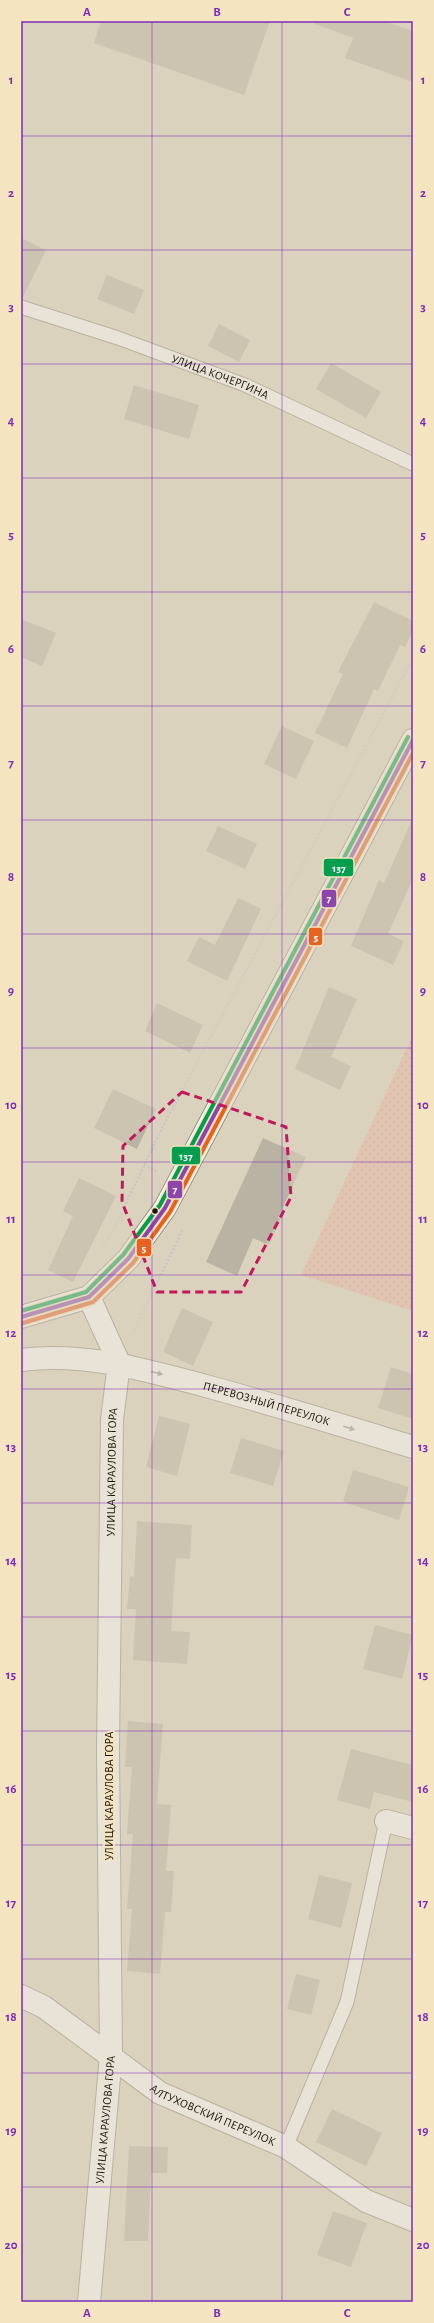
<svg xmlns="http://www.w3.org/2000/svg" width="434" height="2323" font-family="'Alegreya Sans',sans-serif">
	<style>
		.garden { fill: url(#garden-dots) }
		.building { fill: #bab3a3 }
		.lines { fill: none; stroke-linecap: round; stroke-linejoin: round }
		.service-casing { stroke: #928c7d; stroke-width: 15 }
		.minor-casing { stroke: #928c7d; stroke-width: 24 }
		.secondary-casing { stroke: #928c7d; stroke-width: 24 }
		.path { stroke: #c9c7c1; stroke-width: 2.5; stroke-dasharray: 2 2; stroke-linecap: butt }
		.service { stroke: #faf8f5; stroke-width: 13 }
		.minor { stroke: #faf8f5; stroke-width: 22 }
		.secondary { stroke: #faf8f5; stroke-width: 22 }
		.bus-1-casing { stroke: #f4e4bf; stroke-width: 7 }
		.bus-2-casing { stroke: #f4e4bf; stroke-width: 7 }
		.bus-3-casing { stroke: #f4e4bf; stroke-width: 7 }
		.bus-1 { stroke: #8e44ad; stroke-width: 4 }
		.bus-2 { stroke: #e76121; stroke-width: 4 }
		.bus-3 { stroke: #019f4d; stroke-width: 4 }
		.oneway { fill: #96928b }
		.marked { fill: none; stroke: #c2185b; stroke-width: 3; stroke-dasharray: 8 5; stroke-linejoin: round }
		.grid { fill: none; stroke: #7b2cbf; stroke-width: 1; stroke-opacity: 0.55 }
		.bus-dot { fill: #1c1609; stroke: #f4e4bf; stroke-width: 1.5 }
		.labels { text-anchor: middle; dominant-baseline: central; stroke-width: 4; stroke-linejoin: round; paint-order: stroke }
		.street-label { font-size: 12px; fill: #1c1609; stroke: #f4e4bf }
		.line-badge { stroke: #f4e4bf; stroke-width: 1.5 }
		.badge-label { font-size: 11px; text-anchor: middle; font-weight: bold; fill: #fff }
		.neatline { fill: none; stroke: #7b2cbf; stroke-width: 1.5 }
		.grid-label { font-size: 13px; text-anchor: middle; font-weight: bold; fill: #7b2cbf }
	</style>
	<defs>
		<pattern id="garden-dots" width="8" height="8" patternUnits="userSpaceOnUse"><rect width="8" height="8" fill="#e9b2a2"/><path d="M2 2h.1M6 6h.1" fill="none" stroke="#c7988a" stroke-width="1.8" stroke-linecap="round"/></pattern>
	</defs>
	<rect width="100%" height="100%" fill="#dbd2be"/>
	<polygon class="garden" points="413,1035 413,1311 301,1275"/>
	<g class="building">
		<polygon points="101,21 270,21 244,95 94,43"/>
		<polygon points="315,21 384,21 413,31 413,82 345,58 353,38 315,24"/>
		<polygon points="21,238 46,250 22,299 21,299"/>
		<polygon points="107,275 144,290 134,314 97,299"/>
		<polygon points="219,324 250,340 239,362 208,346"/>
		<polygon points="331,363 381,392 366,418 316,389"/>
		<polygon points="134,385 199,405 189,439 124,419"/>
		<polygon points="374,602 413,621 413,631 405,647 400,645 378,691 374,689 347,748 315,733 343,674 338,672"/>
		<polygon points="21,619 56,633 42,666 21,657"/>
		<polygon points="282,726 314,741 296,779 264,764"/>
		<polygon points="413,817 413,879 388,934 404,941 393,965 351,946 379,880 384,883"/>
		<polygon points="218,826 257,844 245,869 206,851"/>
		<polygon points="238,898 261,909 227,981 187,961 199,937 215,945"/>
		<polygon points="329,987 357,999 331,1057 351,1066 340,1090 295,1069"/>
		<polygon points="157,1003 203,1025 190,1053 145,1031"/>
		<polygon points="113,1089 156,1109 137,1149 94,1128"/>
		<polygon points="263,1138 306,1157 278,1218 281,1219 269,1245 253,1238 237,1276 206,1262"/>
		<polygon points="79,1178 116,1196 73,1282 48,1270 73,1216 63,1211"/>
		<polygon points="182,1308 213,1322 193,1366 163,1352"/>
		<polygon points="391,1367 413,1374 413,1419 378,1408"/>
		<polygon points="159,1416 190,1424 177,1476 146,1467"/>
		<polygon points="241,1438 284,1451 273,1486 230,1473"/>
		<polygon points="353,1470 409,1487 399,1520 343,1502"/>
		<polygon points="137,1521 192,1525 190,1559 176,1558 171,1631 190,1632 187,1664 133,1660 136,1609 127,1609 130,1576 134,1577"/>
		<polygon points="375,1625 413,1635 402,1679 363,1669"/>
		<polygon points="128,1721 163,1724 157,1804 171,1805 166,1871 174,1871 171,1912 165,1912 160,1974 127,1971 132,1909 127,1909 133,1834 127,1834 132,1767 125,1767"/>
		<polygon points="351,1749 413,1765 413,1802 374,1792 370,1809 337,1800"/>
		<polygon points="319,1875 352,1883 341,1928 308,1919"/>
		<polygon points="296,1974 320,1980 311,2015 287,2009"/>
		<polygon points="332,2109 382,2133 366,2166 316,2142"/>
		<polygon points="129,2146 168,2147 167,2173 151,2173 148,2241 124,2241"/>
		<polygon points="333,2211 367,2223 351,2267 317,2255"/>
	</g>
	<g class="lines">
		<defs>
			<g id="service">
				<path id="s1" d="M21 307 118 338 245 385 413 464"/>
				<polyline points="286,2147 347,2002 386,1821"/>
			</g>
			<g id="minor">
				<path id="s2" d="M21 1360C86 1352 144 1370 206 1386 276 1405 344 1426 413 1447"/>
				<polyline points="386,1821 413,1828"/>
				<path id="s3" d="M21 1996 44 2007 160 2093 286 2147 366 2201 413 2220"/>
				<path id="s4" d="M89 2302 111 2055 108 1750 112 1420 119 1363 89 1297"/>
			</g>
			<polyline id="secondary" points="21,1317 89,1297 128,1259 165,1208 413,740"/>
		</defs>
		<use href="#service" class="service-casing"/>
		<use href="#minor" class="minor-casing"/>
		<use href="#secondary" class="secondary-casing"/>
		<g class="path">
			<polyline points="144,1165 156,1171"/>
			<polyline points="103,1246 114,1229 162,1128 413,658"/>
			<polyline points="133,1333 183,1229"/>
		</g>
		<use href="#service" class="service"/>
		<use href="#minor" class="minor"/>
		<use href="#secondary" class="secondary"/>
		<defs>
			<polyline id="bus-1" points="21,1317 89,1297 128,1259 165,1208 413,740"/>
			<polyline id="bus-2" points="23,1323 93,1302 133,1263 170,1212 413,753"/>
			<polyline id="bus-3" points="21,1311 86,1292 123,1255 160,1205 408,737"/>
		</defs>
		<use href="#bus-1" class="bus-1-casing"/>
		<use href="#bus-2" class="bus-2-casing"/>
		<use href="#bus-3" class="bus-3-casing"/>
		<use href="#bus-1" class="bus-1"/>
		<use href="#bus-2" class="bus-2"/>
		<use href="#bus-3" class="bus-3"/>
	</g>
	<defs><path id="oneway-solid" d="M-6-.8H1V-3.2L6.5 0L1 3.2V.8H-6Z"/></defs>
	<g class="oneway">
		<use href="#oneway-solid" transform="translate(157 1373) rotate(15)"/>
		<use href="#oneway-solid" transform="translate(349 1428) rotate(17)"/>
	</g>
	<path d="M0 0H434V2323H0ZM182 1092 286 1127 291 1197 241 1292H157L122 1202 123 1146Z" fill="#dbd2be" fill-opacity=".55" fill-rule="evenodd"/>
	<path class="marked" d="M182 1092 286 1127 291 1197 241 1292H157L122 1202 123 1146Z"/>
	<path class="grid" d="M152 21V2302M282 21V2302M21 136H413M21 250H413M21 364H413M21 478H413M21 592H413M21 706H413M21 820H413M21 934H413M21 1048H413M21 1162H413M21 1275H413M21 1389H413M21 1503H413M21 1617H413M21 1731H413M21 1845H413M21 1959H413M21 2073H413M21 2187H413"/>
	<circle class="bus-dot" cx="155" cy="1211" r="3.5"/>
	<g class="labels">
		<g class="street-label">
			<text stroke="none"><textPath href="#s1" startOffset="211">УЛИЦА КОЧЕРГИНА</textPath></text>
			<text stroke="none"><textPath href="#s2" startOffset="251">ПЕРЕВОЗНЫЙ ПЕРЕУЛОК</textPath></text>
			<text stroke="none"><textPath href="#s4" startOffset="831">УЛИЦА КАРАУЛОВА ГОРА</textPath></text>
			<text transform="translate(109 1796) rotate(-90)">УЛИЦА КАРАУЛОВА ГОРА</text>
			<text stroke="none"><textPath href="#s3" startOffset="227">АЛТУХОВСКИЙ ПЕРЕУЛОК</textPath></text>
			<text stroke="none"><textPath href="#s4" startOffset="183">УЛИЦА КАРАУЛОВА ГОРА</textPath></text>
		</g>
	</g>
	<g class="line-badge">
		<rect x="323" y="858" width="31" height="19" rx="4" fill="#019f4d"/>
		<rect x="321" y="889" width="16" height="19" rx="4" fill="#8e44ad"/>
		<rect x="308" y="927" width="15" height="19" rx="4" fill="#e76121"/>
		<rect x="171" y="1146" width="30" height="19" rx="4" fill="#019f4d"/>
		<rect x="167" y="1180" width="16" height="19" rx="4" fill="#8e44ad"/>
		<rect x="136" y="1238" width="16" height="19" rx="4" fill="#e76121"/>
	</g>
	<g class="badge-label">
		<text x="339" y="872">137</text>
		<text x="329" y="902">7</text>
		<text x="316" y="941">5</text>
		<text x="186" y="1160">137</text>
		<text x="175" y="1193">7</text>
		<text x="144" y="1252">5</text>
	</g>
	<rect width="434" height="2323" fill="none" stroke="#f4e4bf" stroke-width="44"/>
	<rect x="22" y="22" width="390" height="2279" class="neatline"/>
	<g class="grid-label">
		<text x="87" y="16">A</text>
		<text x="217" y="16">B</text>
		<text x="347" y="16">C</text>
		<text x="11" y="84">1</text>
		<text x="423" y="84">1</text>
		<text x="11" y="197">2</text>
		<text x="423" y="197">2</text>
		<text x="11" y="311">3</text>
		<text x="423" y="311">3</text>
		<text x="11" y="425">4</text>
		<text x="423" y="425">4</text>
		<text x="11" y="539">5</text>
		<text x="423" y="539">5</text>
		<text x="11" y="653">6</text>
		<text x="423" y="653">6</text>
		<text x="11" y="767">7</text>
		<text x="423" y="767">7</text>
		<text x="11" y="881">8</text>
		<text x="423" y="881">8</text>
		<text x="11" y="995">9</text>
		<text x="423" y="995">9</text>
		<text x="11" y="1109">10</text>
		<text x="423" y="1109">10</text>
		<text x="11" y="1223">11</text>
		<text x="423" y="1223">11</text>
		<text x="11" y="1337">12</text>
		<text x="423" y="1337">12</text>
		<text x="11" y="1451">13</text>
		<text x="423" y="1451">13</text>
		<text x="11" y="1565">14</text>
		<text x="423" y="1565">14</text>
		<text x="11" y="1679">15</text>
		<text x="423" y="1679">15</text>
		<text x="11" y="1793">16</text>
		<text x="423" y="1793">16</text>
		<text x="11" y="1907">17</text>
		<text x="423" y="1907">17</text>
		<text x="11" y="2021">18</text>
		<text x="423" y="2021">18</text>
		<text x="11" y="2135">19</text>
		<text x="423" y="2135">19</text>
		<text x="11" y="2249">20</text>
		<text x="423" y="2249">20</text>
		<text x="87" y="2317">A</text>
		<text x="217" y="2317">B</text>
		<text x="347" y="2317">C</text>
	</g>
</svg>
